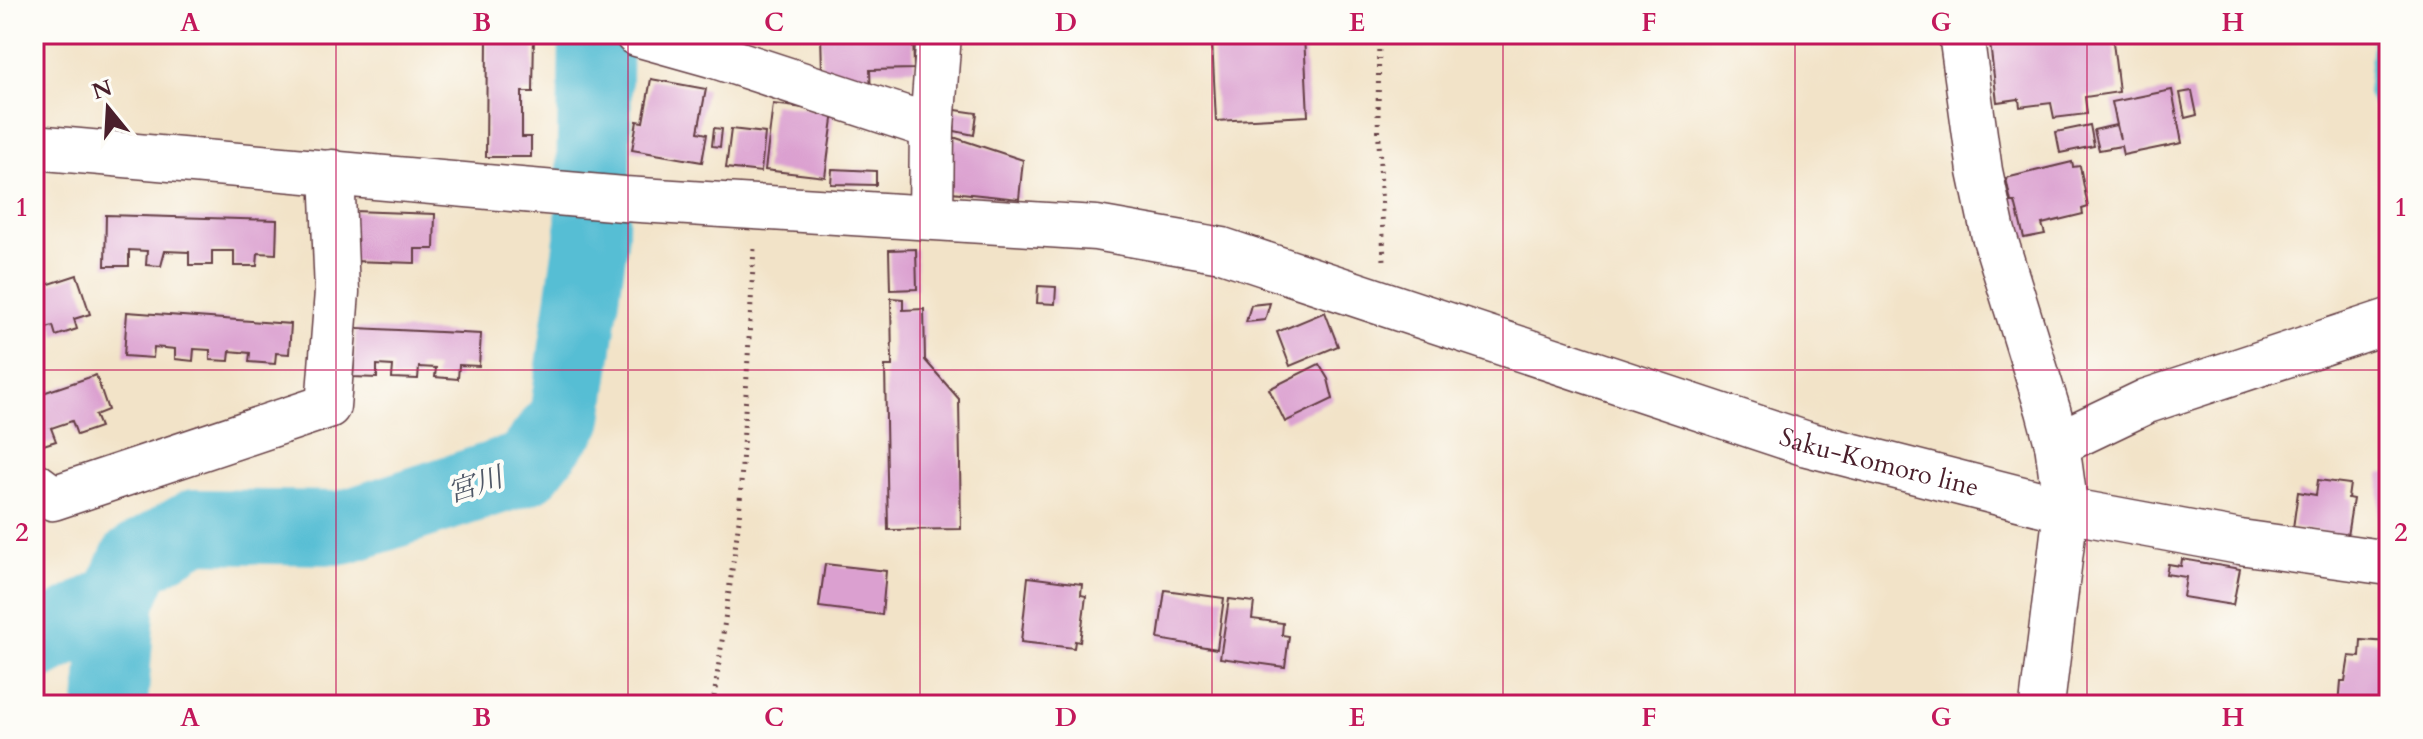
<svg xmlns="http://www.w3.org/2000/svg" width="2423" height="739" font-family="Cardo,'Noto Serif JP',serif">
	<style>
		.lines { fill: none; stroke-linecap: round; stroke-linejoin: round }
		.stream { stroke: #57bed4; stroke-width: 12 }
		.river { stroke: #57bed4; stroke-width: 74 }
		.building { fill: #dba0d0 }
		.minor-casing { stroke: #633c43; stroke-width: 47 }
		.path { stroke: #633c43; stroke-width: 5; stroke-dasharray: 2 6; stroke-linecap: butt }
		.minor { stroke: #fff; stroke-width: 44 }
		.grid { fill: none; stroke: #c2185b; stroke-width: 2; stroke-opacity: 0.55 }
		.labels { text-anchor: middle; dominant-baseline: central; stroke-width: 8; stroke-linejoin: round; paint-order: stroke }
		.street-label { font-size: 26px; fill: #4a1f2b; stroke: #fdfcf7 }
		.water-label { font-size: 28px; font-style: italic; fill: #4f5766; stroke: #fdfcf7 }
		.neatline { fill: none; stroke: #c2185b; stroke-width: 3 }
		.grid-label { font-size: 26px; text-anchor: middle; font-weight: bold; fill: #c2185b }
	</style>
	<rect width="100%" height="100%" fill="#fdfcf7"/>
	<filter id="ink" filterUnits="userSpaceOnUse"><feTurbulence type="fractalNoise" baseFrequency=".0125" numOctaves="2"/><feDisplacementMap in="SourceGraphic" scale="16" xChannelSelector="R" yChannelSelector="G"/><feConvolveMatrix kernelMatrix="1 2 1 2 8 2 1 2 1" color-interpolation-filters="sRGB"/></filter>
	<filter id="wash" filterUnits="userSpaceOnUse"><feTurbulence type="fractalNoise" baseFrequency=".006" numOctaves="4" result="noise"/><feDisplacementMap in="SourceGraphic" scale="32" xChannelSelector="R" yChannelSelector="G"/><feGaussianBlur stdDeviation="1.8" result="paint"/><feColorMatrix in="noise" values="0 0 0 0 0 0 0 0 0 0 0 0 0 0 0 0 0 1.4 0 .05"/><feComposite in="paint" operator="in"/></filter>
	<g filter="url(#wash)">
		<rect width="100%" height="100%" fill="#f2e3c8"/>
		<g class="lines">
			<polyline class="stream" points="2379,34 2373,93 2389,123"/>
			<g class="river">
				<polyline points="34,645 119,599"/>
				<polyline points="111,705 119,599 136,561 195,526 342,528 526,468 566,417 592,233 596,34"/>
			</g>
		</g>
		<g id="blocks">
			<g class="building">
				<polygon points="487,34 534,34 533,92 522,92 522,137 531,137 531,157 486,157"/>
				<polygon points="821,34 913,34 914,69 870,70 871,97 822,71"/>
				<polygon points="2014,34 2112,34 2119,92 2085,97 2087,114 2054,118 2051,103 2020,107 2019,99 1997,102 1990,43 2014,39"/>
				<polygon points="1304,35 1308,116 1216,121 1212,39"/>
				<polygon points="651,79 706,89 698,132 707,134 702,162 632,150 637,121 643,122"/>
				<polygon points="2172,90 2182,143 2123,155 2121,146 2099,150 2094,130 2116,125 2120,139 2112,102"/>
				<polygon points="2192,91 2197,115 2185,118 2180,93"/>
				<polygon points="773,104 834,112 825,177 765,170"/>
				<polygon points="949,109 977,113 974,135 945,129"/>
				<polygon points="2090,125 2094,146 2060,153 2056,132"/>
				<polygon points="714,128 722,129 720,147 712,146"/>
				<polygon points="731,129 765,133 761,172 726,168"/>
				<polygon points="947,135 1023,160 1019,199 942,191"/>
				<polygon points="2072,162 2073,167 2080,166 2088,207 2082,209 2083,214 2042,224 2045,234 2024,238 2015,202 2011,202 2006,178"/>
				<polygon points="832,169 876,171 876,185 831,184"/>
				<polygon points="353,211 435,214 434,249 415,249 415,263 351,261"/>
				<polygon points="106,215 277,220 276,254 258,253 257,266 234,266 234,251 212,251 212,265 189,265 189,252 165,251 161,266 146,265 147,251 129,250 129,266 105,266"/>
				<polygon points="916,249 917,289 890,290 889,250"/>
				<polygon points="77,275 90,314 74,319 77,329 56,336 53,326 34,332 34,289"/>
				<polygon points="1038,286 1056,287 1055,304 1037,303"/>
				<polygon points="891,298 903,299 903,310 924,309 925,360 959,399 961,529 888,530 885,366 892,366"/>
				<polygon points="1270,303 1265,320 1246,322 1251,305"/>
				<polygon points="127,312 291,324 289,354 276,353 275,364 249,362 250,353 230,351 229,361 210,360 210,350 194,349 193,361 175,359 175,349 154,347 153,358 124,356"/>
				<polygon points="1325,312 1338,346 1290,366 1277,332"/>
				<polygon points="356,328 481,334 479,366 459,365 458,379 435,377 436,368 419,367 418,379 392,378 393,366 377,365 377,378 353,377"/>
				<polygon points="1319,364 1328,379 1333,399 1285,422 1269,389"/>
				<polygon points="96,375 108,410 95,415 100,427 77,435 72,421 51,428 56,441 34,448 34,396"/>
				<polygon points="2380,473 2389,473 2389,541 2378,540"/>
				<polygon points="2318,480 2350,484 2348,498 2353,499 2347,536 2293,528 2298,492 2316,495"/>
				<polygon points="2182,559 2240,569 2233,605 2183,597 2186,577 2166,574 2168,564 2181,566"/>
				<polygon points="825,564 886,571 882,615 819,607"/>
				<polygon points="1028,577 1082,584 1081,595 1086,596 1080,642 1075,641 1074,648 1021,642"/>
				<polygon points="1165,590 1224,598 1217,649 1158,639"/>
				<polygon points="1229,599 1254,602 1252,619 1283,623 1282,635 1289,636 1285,667 1220,658"/>
				<polygon points="2361,640 2389,642 2389,705 2339,705 2341,681 2345,681 2349,656 2360,657"/>
			</g>
		</g>
	</g>
	<g filter="url(#ink)">
		<use href="#blocks" fill-opacity="0" stroke="#633c43" stroke-width="2"/>
		<g class="lines">
			<defs>
				<g id="minor">
					<polyline points="637,34 712,55 932,127"/>
					<polyline points="1961,34 1980,171 1993,232 2048,410 2057,444 2066,510 2042,705"/>
					<path id="s1" d="M34 147 624 199 1096 228 1222 250 1807 444 2066 510 2240 542 2389 563"/>
					<polyline points="931,216 932,127 939,34"/>
					<polyline points="2057,444 2147,401 2389,321"/>
					<polyline points="34,484 53,498 328,406 337,292 332,172"/>
				</g>
			</defs>
			<use href="#minor" class="minor-casing"/>
			<g class="path">
				<polyline points="1379,34 1378,117 1384,261"/>
				<polyline points="713,705 739,520 754,248"/>
			</g>
			<use href="#minor" class="minor"/>
		</g>
	</g>
	<path class="grid" d="M336 34V705M628 34V705M920 34V705M1212 34V705M1503 34V705M1795 34V705M2087 34V705M34 370H2389"/>
	<g class="labels">
		<g class="street-label">
			<text stroke="none"><textPath href="#s1" startOffset="1884">Saku-Komoro line</textPath></text>
		</g>
		<g class="water-label">
			<text transform="translate(475 485) rotate(-18)">宮川</text>
		</g>
	</g>
	<rect width="2423" height="739" fill="none" stroke="#fdfcf7" stroke-width="88"/>
	<g transform="translate(108 108) rotate(342)" stroke="#fdfcf7" stroke-width="6" paint-order="stroke">
	<path d="M0-6L14 30L0 20L-14 30Z" fill="#4a1f2b"/>
	<text y="-12" font-size="22" font-weight="bold" text-anchor="middle" fill="#4a1f2b">N</text>
	</g>
	<rect x="44" y="44" width="2335" height="651" class="neatline"/>
	<g class="grid-label">
		<text x="190" y="31">A</text>
		<text x="482" y="31">B</text>
		<text x="774" y="31">C</text>
		<text x="1066" y="31">D</text>
		<text x="1357" y="31">E</text>
		<text x="1649" y="31">F</text>
		<text x="1941" y="31">G</text>
		<text x="2233" y="31">H</text>
		<text x="22" y="216">1</text>
		<text x="2401" y="216">1</text>
		<text x="22" y="541">2</text>
		<text x="2401" y="541">2</text>
		<text x="190" y="726">A</text>
		<text x="482" y="726">B</text>
		<text x="774" y="726">C</text>
		<text x="1066" y="726">D</text>
		<text x="1357" y="726">E</text>
		<text x="1649" y="726">F</text>
		<text x="1941" y="726">G</text>
		<text x="2233" y="726">H</text>
	</g>
</svg>
